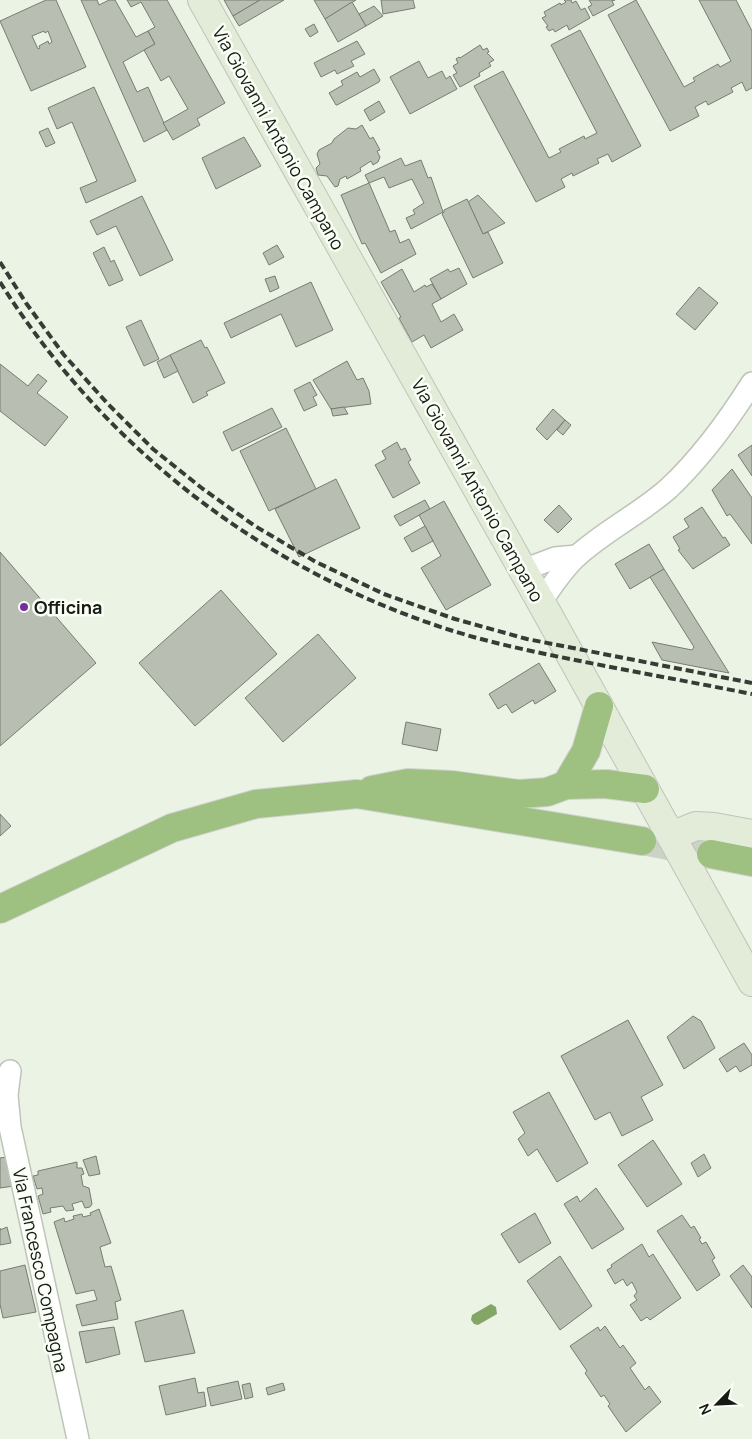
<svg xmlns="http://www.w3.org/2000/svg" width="752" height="1439" font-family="Manrope,sans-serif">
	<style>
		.water { fill: #83a665 }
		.building { fill: #b8bfb2; stroke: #767d71; fill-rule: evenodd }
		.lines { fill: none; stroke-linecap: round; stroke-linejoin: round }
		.highway-tunnel { stroke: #cbd2c6; stroke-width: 28; stroke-dasharray: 28 14; stroke-linecap: butt }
		.street-casing { stroke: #bec5b8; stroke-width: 24 }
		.secondary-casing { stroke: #bec5b8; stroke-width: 30 }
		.highway-casing { stroke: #d0d1d0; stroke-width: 30 }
		.street { stroke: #fff; stroke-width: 21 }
		.secondary { stroke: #e2ecd9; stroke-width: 28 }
		.highway { stroke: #9ec081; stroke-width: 28 }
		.rail { stroke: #373b35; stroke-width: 4; stroke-dasharray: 8 4; stroke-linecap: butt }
		.poi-dot { fill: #782d9f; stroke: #fafff6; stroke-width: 2 }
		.labels { text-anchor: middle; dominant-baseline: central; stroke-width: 5; stroke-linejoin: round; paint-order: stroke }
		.street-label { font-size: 18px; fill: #161914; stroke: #fafff6 }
		.poi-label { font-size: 18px; font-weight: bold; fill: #161914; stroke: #fafff6; text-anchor: start }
	</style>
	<rect width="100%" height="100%" fill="#ebf3e5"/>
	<polygon class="water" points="491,1304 496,1307 497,1314 478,1325 474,1324 471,1320 472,1315"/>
	<g class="building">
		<path d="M46 0H56L86 67 31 91 0 21ZM44 31 45 33 48 31 52 42 49 44 48 41 39 46 40 48 38 49 32 36Z"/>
		<polygon points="81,0 97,0 99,5 109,0 115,0 136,37 148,31 155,44 123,62 137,92 148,87 167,130 144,142"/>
		<polygon points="127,0 167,0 225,103 197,119 200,125 173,140 163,123 188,109 169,76 161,81 144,50 155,44 148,31 155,27 141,2 131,7"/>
		<polygon points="224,0 260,0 233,16"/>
		<polygon points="260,0 284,0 239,26 233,16"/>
		<polygon points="314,0 356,0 325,19"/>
		<polygon points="381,0 413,0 415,8 383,14"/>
		<polygon points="564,0 571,0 572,3 576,1 581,10 585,8 590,18 569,30 567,25 555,32 553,29 549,31 546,27 548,26 542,18 546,16 544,12 560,3 561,5 566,2"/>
		<polygon points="589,0 615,0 612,1 614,5 593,16 588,7 592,5"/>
		<polygon points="636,0 684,87 695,81 693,78 718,64 720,67 731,61 699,0 736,0 752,31 752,88 746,91 742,82 731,88 733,92 708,105 706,101 695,107 699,116 670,131 608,15"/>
		<polygon points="352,2 366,26 338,42 325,19"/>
		<polygon points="374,6 383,16 366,26 359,14"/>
		<polygon points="314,24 318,32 310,37 305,29"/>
		<polygon points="580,30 641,146 612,162 608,154 597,159 599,163 573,176 572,173 561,179 565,187 536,202 474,86 503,71 549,158 561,152 559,149 584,136 585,139 597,133 551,45"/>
		<polygon points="357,41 365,54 351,61 354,66 337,74 335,70 321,77 314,63"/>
		<polygon points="480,45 483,50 487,48 489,52 487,53 494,60 489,63 491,66 479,73 480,76 460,87 453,75 457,73 453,66 458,63 456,59 459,57 460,58"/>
		<polygon points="419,61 428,78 442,71 446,79 450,76 457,89 410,114 390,77"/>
		<polygon points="374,69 380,80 379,82 337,105 336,105 329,93 343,85 341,81 357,72 360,77"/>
		<polygon points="94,87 136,181 86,203 80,188 97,181 72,122 57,129 48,108"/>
		<polygon points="379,101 385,112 370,121 364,110"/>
		<polygon points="362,125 370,139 373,137 380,150 377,151 380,157 378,162 373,165 371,161 360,168 361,171 347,179 346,176 340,179 338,186 335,187 327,176 318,175 316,168 320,164 317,154 319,150 332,143 334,139 348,128 356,129"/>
		<polygon points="48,128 55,143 46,147 39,132"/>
		<polygon points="244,137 261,166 216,189 202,158"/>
		<polygon points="401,158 405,166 421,160 428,178 431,177 443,212 411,229 406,218 415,214 413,210 424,203 412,179 389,188 384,177 369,183 365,175"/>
		<polygon points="369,183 390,232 395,230 400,243 409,239 416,254 381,273 365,243 362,244 341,195"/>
		<polygon points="478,195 505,223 483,234 468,202"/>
		<polygon points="142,196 173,260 140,276 116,226 97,235 90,221"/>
		<polygon points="467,199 483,234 488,232 503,263 473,278 442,214 444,212 444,210"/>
		<polygon points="277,245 284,257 269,265 263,253"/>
		<polygon points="104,247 111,262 114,260 123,280 109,286 93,253"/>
		<polygon points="459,268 467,284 441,299 430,279 448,269 450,272"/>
		<polygon points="402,269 414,292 425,285 426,287 432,284 441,299 432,304 441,322 454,314 463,330 431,348 424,335 412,342 399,318 401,317 381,282"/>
		<polygon points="275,276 279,288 270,292 265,279"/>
		<polygon points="311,282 333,330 296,347 281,314 231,338 224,323"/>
		<polygon points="699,287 718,303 695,330 676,314"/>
		<polygon points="141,320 159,359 144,366 126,327"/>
		<polygon points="201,340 205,348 207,347 225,383 206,392 208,395 193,403 170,355"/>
		<polygon points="170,355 178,371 164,378 157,362"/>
		<polygon points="347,361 357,380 363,378 369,391 371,404 331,409 313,380"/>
		<polygon points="0,364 28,386 38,374 47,381 37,393 68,417 45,446 0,411"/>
		<polygon points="310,382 317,395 313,397 317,405 304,411 294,390"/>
		<polygon points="344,407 348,414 333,416 331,409"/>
		<polygon points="272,408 282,427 232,451 223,432"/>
		<polygon points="553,409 565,420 547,440 536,429"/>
		<polygon points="565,420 571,425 563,435 557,430"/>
		<polygon points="286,428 316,489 269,511 240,451"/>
		<polygon points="397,442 401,450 405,448 411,460 408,462 420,483 393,498 375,465 386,459 382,451"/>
		<polygon points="752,445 752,476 738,455"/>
		<polygon points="732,469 752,498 752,544 730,514 727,516 712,490"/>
		<polygon points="336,479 360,528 299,557 275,509"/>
		<polygon points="425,500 430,509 400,526 394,516"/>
		<polygon points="444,501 491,585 446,610 421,568 441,556 419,515"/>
		<polygon points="559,505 572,519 558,533 544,520"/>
		<polygon points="702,507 723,538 725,537 730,545 693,569 678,550 680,549 673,537 689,527 684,519"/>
		<polygon points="425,526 433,541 412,552 404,538"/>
		<polygon points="649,544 664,569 630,589 615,564"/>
		<polygon points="0,552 96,663 0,746"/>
		<polygon points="664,569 729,673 662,660 652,642 692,650 694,647 650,577"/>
		<polygon points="221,590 277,654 195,726 139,663"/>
		<polygon points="318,634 356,678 283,742 245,698"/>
		<polygon points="539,663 556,691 535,704 533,700 512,713 506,704 498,709 489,694"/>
		<polygon points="406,722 441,729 437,751 402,744"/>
		<polygon points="0,814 11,826 0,836"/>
		<polygon points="693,1016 701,1021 715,1048 684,1069 667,1037"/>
		<polygon points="628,1020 663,1085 641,1097 653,1120 622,1136 610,1112 595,1120 561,1056"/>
		<polygon points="744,1043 752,1055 752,1065 740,1072 736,1066 727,1072 719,1059"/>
		<polygon points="549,1092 588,1163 557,1182 537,1149 528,1156 518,1139 525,1133 513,1112"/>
		<polygon points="653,1140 682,1184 647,1207 618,1165"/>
		<polygon points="704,1154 711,1168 698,1177 691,1163"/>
		<polygon points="96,1156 100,1174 89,1176 83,1160"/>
		<polygon points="7,1157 14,1186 0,1188 0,1158"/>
		<polygon points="77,1162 77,1168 82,1168 84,1174 81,1175 83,1186 89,1188 92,1204 90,1207 85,1208 82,1201 72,1204 74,1210 66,1211 63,1206 50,1208 51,1212 43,1214 38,1196 43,1194 42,1188 37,1189 33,1176 38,1175 38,1171"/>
		<polygon points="596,1188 624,1229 592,1249 564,1204 577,1196 580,1202"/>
		<polygon points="99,1209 111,1243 100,1247 105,1267 111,1266 121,1300 115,1302 118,1319 82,1326 76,1305 97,1300 94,1290 76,1294 54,1222 64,1218 65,1222 74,1219 73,1216 82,1214 83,1217 91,1215 90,1213"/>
		<polygon points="535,1213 551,1243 519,1263 501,1234"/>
		<polygon points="682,1215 691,1228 694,1226 701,1238 699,1239 702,1244 706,1242 715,1258 712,1260 720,1275 697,1291 657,1231"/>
		<polygon points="7,1227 11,1243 0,1245 0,1228 0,1230"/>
		<polygon points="642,1244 649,1257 653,1254 681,1298 650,1320 647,1317 641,1321 630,1305 637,1300 634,1296 637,1292 632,1282 627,1286 623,1279 615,1284 607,1270 612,1267 611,1265"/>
		<polygon points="560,1256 592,1306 560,1330 527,1281"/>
		<polygon points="25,1265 36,1312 3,1318 0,1304 0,1271"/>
		<polygon points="743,1265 752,1277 752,1308 730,1276"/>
		<polygon points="183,1310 195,1353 145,1362 135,1322"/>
		<polygon points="605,1326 620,1348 623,1345 636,1363 630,1368 645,1390 649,1386 661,1402 626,1432 608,1406 610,1404 604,1395 601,1397 585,1373 587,1371 570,1346 598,1327 600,1331"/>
		<polygon points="114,1327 120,1354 86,1363 79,1332"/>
		<polygon points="195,1378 198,1393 204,1392 206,1406 166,1415 159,1386"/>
		<polygon points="238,1381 242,1399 211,1406 207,1388"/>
		<polygon points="250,1383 253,1397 245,1399 242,1385"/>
		<polygon points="283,1383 285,1390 268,1395 266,1388"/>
	</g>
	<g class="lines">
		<polyline class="highway-tunnel" points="642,841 711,854"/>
		<defs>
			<g id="street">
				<polyline points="523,570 555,558 577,556"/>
				<path d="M541 602C552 586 562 570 576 557 604 531 640 514 669 488 701 458 728 421 752 383"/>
				<polyline points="10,1071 7,1095 10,1127 78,1439"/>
			</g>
			<g id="secondary">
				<polyline points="202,0 541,602 752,982"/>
				<polyline points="671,836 696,826 714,827 752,834"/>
			</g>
			<g id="highway">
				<polyline points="566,785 586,751 599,706"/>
				<polyline points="372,790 408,783 452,785 519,794 547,792 566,785 606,784 645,789"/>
				<polyline points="711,854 752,862"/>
				<polyline points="0,909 172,828 256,804 357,794 642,841"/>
			</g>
		</defs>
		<use href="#street" class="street-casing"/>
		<use href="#secondary" class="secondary-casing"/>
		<use href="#highway" class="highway-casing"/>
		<use href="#street" class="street"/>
		<use href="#secondary" class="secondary"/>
		<use href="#highway" class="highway"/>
		<g class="rail">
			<polyline points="0,262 26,303 64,355 107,403 153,449 203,489 255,526 316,562 384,594 455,619 527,639 752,683"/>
			<path d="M0 282C105 449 263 570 450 630 494 644 540 653 585 662 641 673 696 683 752 694"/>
		</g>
	</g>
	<circle class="poi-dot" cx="24" cy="607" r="5"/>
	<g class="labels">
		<g class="street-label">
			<text transform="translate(279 138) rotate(61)">Via Giovanni Antonio Campano</text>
			<text transform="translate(478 490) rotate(61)">Via Giovanni Antonio Campano</text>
			<text transform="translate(41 1270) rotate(78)">Via Francesco Compagna</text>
		</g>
		<g class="poi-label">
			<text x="34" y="607">Officina</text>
		</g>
	</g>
	<g transform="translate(717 1404) rotate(246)" stroke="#fafff6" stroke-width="4" paint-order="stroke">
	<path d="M0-4L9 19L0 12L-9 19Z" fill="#161914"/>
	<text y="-8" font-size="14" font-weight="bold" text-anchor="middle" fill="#161914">N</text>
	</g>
</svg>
